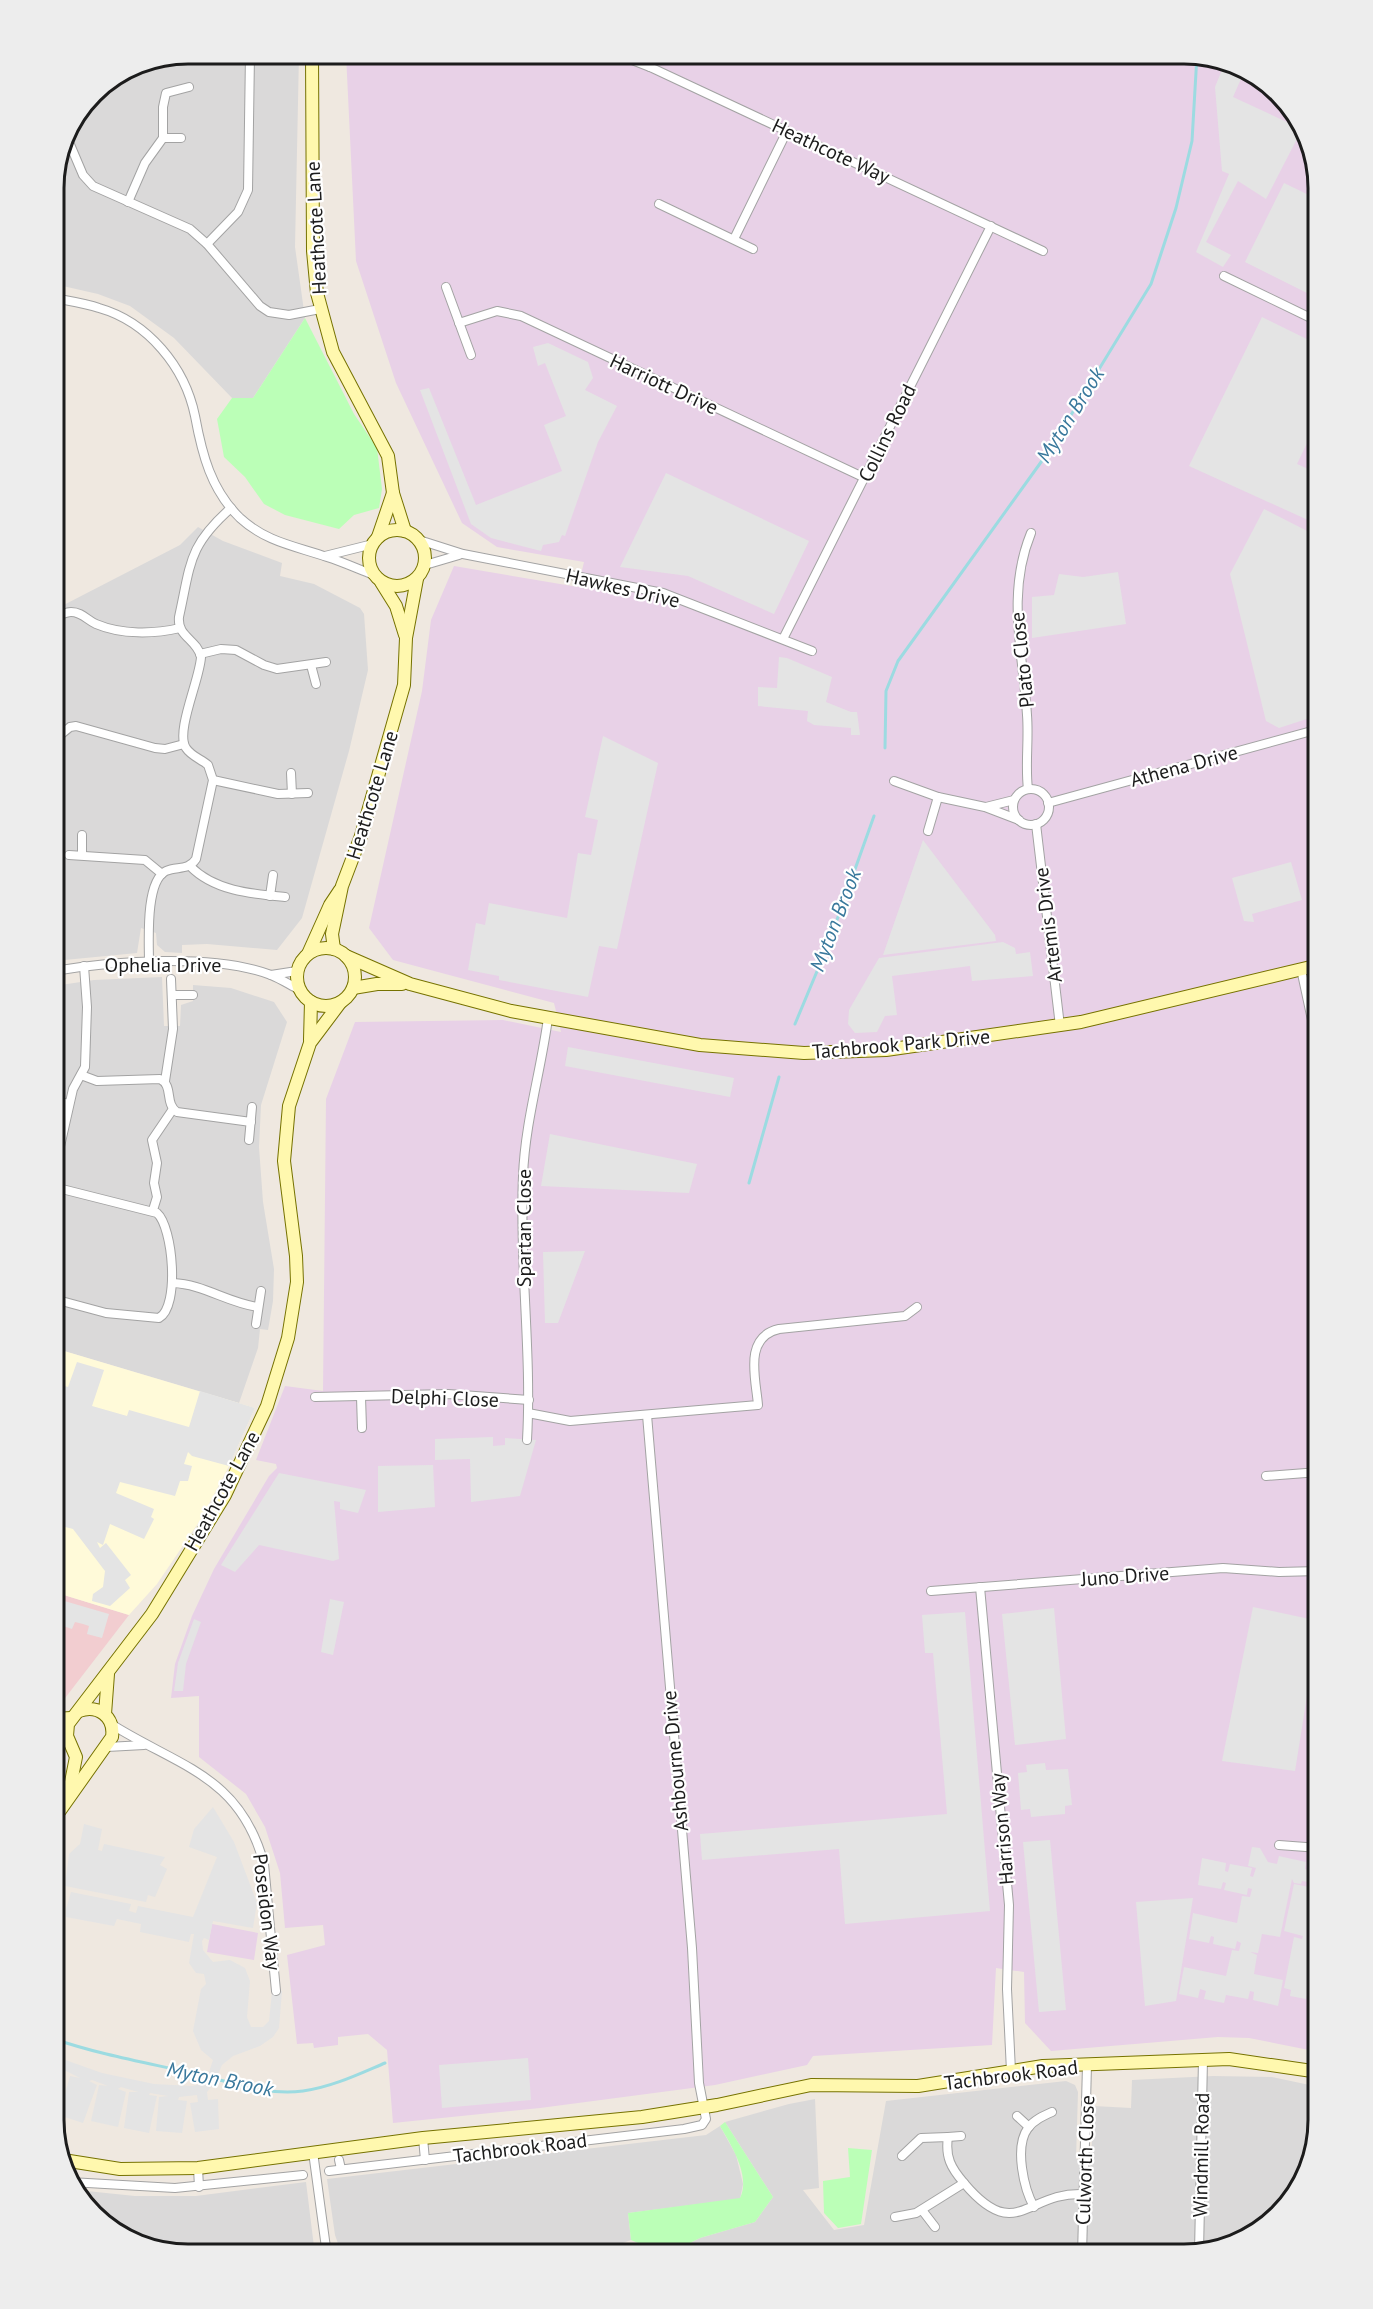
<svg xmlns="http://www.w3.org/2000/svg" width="1373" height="2309" font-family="'PT Sans',sans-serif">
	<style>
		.residential { fill: #dad9d9 }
		.commercial { fill: #f2cdd0 }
		.industrial { fill: #e8d1e7 }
		.education { fill: #fffad9 }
		.park { fill: #bbffb7 }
		.parking { fill: #e4e4e4 }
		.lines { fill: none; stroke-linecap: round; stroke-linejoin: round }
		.stream { stroke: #9cdbe1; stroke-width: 3 }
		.street-casing { stroke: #a3a3a3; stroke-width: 10 }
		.secondary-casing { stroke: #767200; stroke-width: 14 }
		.street { stroke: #fff; stroke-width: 8 }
		.secondary { stroke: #fff8ae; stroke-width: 12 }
		.labels { text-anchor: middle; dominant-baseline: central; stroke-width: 4.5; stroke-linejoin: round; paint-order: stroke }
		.street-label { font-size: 20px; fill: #1c1c1c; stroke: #fff }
		.water-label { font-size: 21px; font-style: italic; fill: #39789c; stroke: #fff }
		.rim { fill: none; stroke: #1c1c1c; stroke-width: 3 }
	</style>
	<rect width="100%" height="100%" fill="#efe8e0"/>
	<g class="residential">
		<polygon points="189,54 299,54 295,247 305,318 253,398 232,398 174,338 130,306 98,294 54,284 54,180 64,137 94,93 138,64"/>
		<polygon points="198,527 223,541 282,563 280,576 314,584 360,608 364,614 368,670 349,751 302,918 277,950 207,944 182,945 182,953 165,952 157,945 156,933 141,928 137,953 54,961 54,610 180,545"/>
		<polygon points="162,977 164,1026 180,1026 181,1005 193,1001 193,985 231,988 274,1002 287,1022 261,1105 259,1147 263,1202 274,1269 273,1301 268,1330 260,1329 258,1348 239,1403 54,1348 54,986 94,980"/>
		<polygon points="1213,2076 1272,2077 1319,2087 1319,2120 1296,2195 1243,2241 1184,2255 666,2255 700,2238 755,2222 773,2197 725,2122 789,2104 815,2099 819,2188 803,2190 834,2230 864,2225 886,2101 1066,2081 1075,2085 1078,2092 1076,2159 1091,2159 1094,2106 1131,2108 1132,2080"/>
		<polygon points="720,2126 736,2155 743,2184 740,2199 628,2213 631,2240 596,2253 342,2255 335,2235 327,2179 706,2135"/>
		<polygon points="306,2182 315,2255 180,2255 114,2232 77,2190 135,2196 196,2196"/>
	</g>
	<polygon class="commercial" points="54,1592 129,1615 62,1702 54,1700"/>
	<g class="industrial">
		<polygon points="346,54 1193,54 1259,77 1305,130 1319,189 1319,2052 1249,2038 1218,2037 1051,2051 1025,2023 1024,1972 996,1968 992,2045 813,2056 807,2065 715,2085 540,2108 393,2123 387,2050 368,2034 338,2037 338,2045 314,2048 313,2043 297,2044 287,1955 325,1945 323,1925 285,1928 280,1873 265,1827 246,1794 199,1757 199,1696 171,1698 175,1664 192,1616 214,1569 269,1476 277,1468 276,1464 256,1460 285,1386 323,1391 326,1099 355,1022 503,1020 561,1032 554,1003 393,960 369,928 422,691 431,620 454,566 578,587 584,562 497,547 462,523 396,383 356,261"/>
		<polygon points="212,1924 258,1933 254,1960 207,1952"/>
	</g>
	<polygon class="education" points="54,1348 255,1408 229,1466 201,1519 157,1584 129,1615 54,1592"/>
	<g class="park">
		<polygon points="305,318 354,414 377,448 382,489 379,508 354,515 339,529 285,515 264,504 245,477 224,457 217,419 232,398 253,398"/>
		<path d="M725 2122 773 2197 755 2222 700 2238 666 2255H649L643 2245 631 2240 628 2213 740 2198C751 2176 731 2145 720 2126Z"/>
		<polygon points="848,2148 872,2150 861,2224 838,2228 824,2213 823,2181 850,2177"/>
	</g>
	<g class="parking">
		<polygon points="1224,65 1244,72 1233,97 1302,129 1266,199 1238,181 1206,242 1231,255 1223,267 1196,252 1229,174 1222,171 1215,87"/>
		<polygon points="1284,183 1319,200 1319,299 1245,262"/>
		<polygon points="1262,317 1319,345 1319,441 1310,437 1297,464 1319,474 1319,525 1189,466"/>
		<polygon points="548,343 588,362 593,378 585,390 617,406 598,442 565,536 562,535 559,542 543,545 541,551 491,538 471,524 420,390 429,388 476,505 562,471 544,425 566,416 545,363 538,366 533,347"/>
		<polygon points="666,473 809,541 774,614 688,576 620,567"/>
		<polygon points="1264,509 1319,537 1319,715 1279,728 1266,721 1230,574"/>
		<polygon points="1118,572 1126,624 1032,638 1032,597 1054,595 1059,574 1083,577"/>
		<polygon points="779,657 787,658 832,677 826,702 851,712 857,712 860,735 851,735 851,728 814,725 807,721 808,711 758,706 758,687 777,688"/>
		<polygon points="603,736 658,763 617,949 599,946 588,997 499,980 499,976 468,970 476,923 485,925 489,903 567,918 578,853 591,855 598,820 585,817"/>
		<polygon points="923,840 995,935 996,941 883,955"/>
		<polygon points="1291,862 1302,900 1252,914 1254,922 1244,921 1232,878"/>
		<polygon points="1003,942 1015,948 1016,954 1030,952 1033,976 972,981 970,966 892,976 897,1015 885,1016 877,1032 855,1033 848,1024 849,1010 879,958"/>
		<polygon points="568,1047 734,1078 730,1097 565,1066"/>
		<polygon points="550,1134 697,1164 689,1193 541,1186"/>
		<polygon points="585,1251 558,1323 545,1323 543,1252"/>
		<polygon points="77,1362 104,1370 92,1406 127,1416 129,1410 189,1427 200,1391 255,1408 229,1466 192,1456 188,1452 184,1464 192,1466 188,1481 180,1481 175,1496 120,1482 116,1493 154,1509 151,1517 154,1519 144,1539 110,1524 103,1545 97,1542 100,1548 106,1543 131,1575 125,1580 130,1588 110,1606 92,1601 93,1594 103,1587 105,1571 73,1529 54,1524 54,1383 68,1387"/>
		<polygon points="493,1437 493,1446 505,1445 505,1438 536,1440 520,1496 471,1502 470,1459 435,1460 435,1439"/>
		<polygon points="433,1465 435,1507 378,1512 378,1466"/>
		<polygon points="279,1473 366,1490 358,1513 340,1509 340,1502 334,1501 339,1559 333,1561 259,1545 235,1572 221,1565"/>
		<polygon points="330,1599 344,1602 333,1655 321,1652"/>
		<polygon points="61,1600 109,1614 102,1638 87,1634 89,1626 83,1624 75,1622 72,1629 54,1623"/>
		<polygon points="1253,1607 1319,1621 1295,1771 1222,1761"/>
		<polygon points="1054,1608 1066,1739 1015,1745 1002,1614"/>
		<polygon points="965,1612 990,1911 845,1924 839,1849 702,1860 700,1834 947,1814 933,1653 925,1653 922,1615"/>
		<polygon points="194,1619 201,1622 186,1664 183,1691 174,1691 178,1663"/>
		<polygon points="1045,1763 1046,1770 1068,1769 1072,1805 1065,1806 1065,1814 1031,1817 1030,1809 1021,1810 1018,1773 1027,1772 1026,1765"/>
		<polygon points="213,1807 234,1842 257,1903 253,1928 213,1921 209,1940 204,1938 202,1941 203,1950 213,1962 230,1960 245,1968 250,1981 247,2017 251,2027 263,2027 269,2021 272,1992 282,1991 279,2028 273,2037 260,2046 233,2056 222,2065 215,2082 207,2092 208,2100 218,2099 219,2129 195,2132 190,2103 198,2102 197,2095 179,2097 178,2100 187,2101 182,2133 156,2131 159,2097 168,2096 150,2093 149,2095 157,2096 149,2133 124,2128 129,2092 138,2092 121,2087 118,2089 126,2092 118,2127 91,2121 99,2085 108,2086 92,2080 89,2081 97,2085 83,2123 59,2115 70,2076 80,2078 64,2070 60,2072 58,2079 65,2082 54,2109 54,2056 102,2073 154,2084 192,2086 202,2084 207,2078 213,2060 201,2050 193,2031 201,1989 206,1984 204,1974 196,1973 189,1963 194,1934 191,1934 189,1942 140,1932 141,1924 117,1919 114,1926 66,1917 66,1909 71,1892 131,1904 129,1911 136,1913 138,1906 193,1917 217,1857 189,1847 194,1829"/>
		<polygon points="84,1824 102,1829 98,1850 102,1851 104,1844 165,1857 160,1865 167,1869 155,1897 148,1895 146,1902 65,1886 69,1854 80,1844"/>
		<polygon points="1050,1840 1066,2010 1039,2012 1023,1842"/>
		<polygon points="1252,1847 1260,1848 1268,1862 1277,1864 1279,1856 1283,1857 1306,1862 1305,1869 1310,1871 1308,1882 1302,1881 1301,1884 1294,1883 1292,1879 1280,1937 1262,1934 1258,1953 1250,1952 1257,1955 1254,1974 1283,1980 1278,2006 1253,2000 1254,1992 1250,1991 1248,1999 1226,1995 1224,2003 1204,1999 1206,1991 1200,1989 1198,1998 1179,1994 1184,1967 1226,1976 1232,1950 1239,1951 1241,1943 1237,1941 1235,1949 1213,1944 1214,1937 1211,1936 1209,1943 1189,1939 1193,1913 1237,1923 1242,1896 1250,1897 1252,1889 1248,1888 1247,1895 1224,1890 1226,1883 1223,1882 1221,1889 1198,1885 1202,1858 1226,1863 1225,1871 1228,1872 1230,1864 1252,1868 1250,1876 1253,1877 1256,1868 1248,1866"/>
		<polygon points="1294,1884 1319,1889 1319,1940 1306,1999 1290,1996 1291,1990 1284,1988 1294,1937 1302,1939 1303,1936 1284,1931"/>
		<polygon points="1193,1898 1176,2001 1145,2006 1136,1902"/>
		<polygon points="528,2058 531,2100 442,2108 439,2065"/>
	</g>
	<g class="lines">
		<g class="stream">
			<polyline points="885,748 886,691 898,661 1049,451 1151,284 1176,208 1192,141 1197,55"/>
			<polyline points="795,1024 828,945 874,816"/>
			<polyline points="749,1183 779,1077"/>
			<path d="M54 2039C101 2055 148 2063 196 2074 231 2082 266 2096 303 2091 332 2087 359 2074 385 2063"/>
		</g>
		<defs>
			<g id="street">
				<polyline points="617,54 650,67 1043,251"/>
				<polyline points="650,67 655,54"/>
				<polyline points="66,135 83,175 93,186 190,229 207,244 260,306 269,312 289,315 320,309"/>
				<polyline points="163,138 181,138"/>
				<polyline points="128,202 145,163 163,138 163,107 166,93 189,87"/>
				<polyline points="659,204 753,249"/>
				<polyline points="734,239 787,131"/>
				<polyline points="207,244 238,212 248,190 250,54"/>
				<polyline points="1224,276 1319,322"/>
				<polyline points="446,287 471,355"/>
				<path d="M54 298C69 301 85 303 99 308 148 322 185 367 195 416 202 454 211 490 240 518 266 542 295 546 327 557 343 562 358 569 374 575"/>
				<polyline points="459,323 497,311 521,316 865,478"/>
				<polyline points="419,540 463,554 663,593 812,651"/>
				<polyline points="325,556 373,544"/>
				<polyline points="425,565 459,555"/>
				<path d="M54 619C60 615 65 612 71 612 82 612 87 620 96 624 122 635 154 634 180 628"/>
				<polyline points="783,639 991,226"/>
				<polyline points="200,654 221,649 236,650 264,665 277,669 326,662"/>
				<polyline points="311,665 316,684"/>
				<polyline points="54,740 70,727 76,726 155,748 165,749 184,744"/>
				<polyline points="291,773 292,794"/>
				<polyline points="213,780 278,794 308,793"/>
				<polyline points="894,781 938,797 985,807 1019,820"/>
				<path d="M1028 789C1025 765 1029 740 1027 715 1023 652 1006 594 1031 533"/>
				<circle cx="1031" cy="807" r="18"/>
				<polyline points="1048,803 1319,729"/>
				<polyline points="986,807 1014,800"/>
				<polyline points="1036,824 1060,1026"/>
				<polyline points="928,831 938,797"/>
				<polyline points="82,835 82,855"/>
				<polyline points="69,855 145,860 162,874"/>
				<path d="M190 866C214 891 252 894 285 897"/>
				<polyline points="270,896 273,875"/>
				<path d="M149 963C149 942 145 881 166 871 177 866 188 871 196 859L213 780 208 765C201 759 191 756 186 748 175 732 200 679 201 657 197 639 177 637 179 617 191 563 188 546 231 508"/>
				<polyline points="1301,969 1312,1020 1319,1037"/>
				<path d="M54 971C114 961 213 953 271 975 281 979 290 985 300 990"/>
				<polyline points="271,975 297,971"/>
				<polyline points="172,995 193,995"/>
				<path d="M81 1075 97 1081 160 1079C174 1086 164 1103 177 1112L251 1122"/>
				<polyline points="165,1081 173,1029 171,979"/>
				<polyline points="54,1101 69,1104"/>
				<polyline points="249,1140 252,1107"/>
				<polyline points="54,1173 73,1089 85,1067 87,1007 84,966"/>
				<polyline points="153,1210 157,1197 154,1183 157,1163 152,1140 173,1109"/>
				<path d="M173 1283C203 1284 228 1303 258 1307"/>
				<path d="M54 1299 106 1313 159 1318C180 1307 173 1227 157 1213L54 1187"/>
				<polyline points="256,1324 261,1291"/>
				<polyline points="315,1397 448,1394 529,1400"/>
				<polyline points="361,1397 362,1428"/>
				<path d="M528 1413 570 1421 758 1405C756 1379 743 1337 779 1329L905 1316 917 1307"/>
				<path d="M527 1440C532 1352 519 1264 523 1176 525 1122 541 1071 548 1018"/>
				<polyline points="1266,1476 1319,1472"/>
				<polyline points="980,1587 1009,1905 1007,1989 1011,2071"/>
				<polyline points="931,1591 1223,1568 1279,1572 1319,1571"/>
				<path d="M111 1724C179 1767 240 1775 264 1864L276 1991"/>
				<polyline points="107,1747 144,1745"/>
				<polyline points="1279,1845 1319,1848"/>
				<polyline points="1318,1889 1319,1881"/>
				<polyline points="1017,2116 1029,2127"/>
				<polyline points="948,2137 961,2136"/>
				<polyline points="423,2138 425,2160"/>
				<polyline points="313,2152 327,2255"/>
				<path d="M902 2156 921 2138 948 2137C945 2157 951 2168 964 2183 1016 2245 1027 2191 1084 2194"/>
				<polyline points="339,2160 341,2169"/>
				<polyline points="198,2168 199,2187"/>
				<polyline points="329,2171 684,2129 702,2125 706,2119 699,2083 692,1948 647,1415"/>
				<polyline points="70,2182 175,2188 303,2175"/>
				<path d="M1034 2207C1024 2189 1014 2147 1028 2128 1034 2120 1043 2116 1052 2112"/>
				<polyline points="922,2210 935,2227"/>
				<polyline points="895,2217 916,2213 964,2183"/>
				<polyline points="871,2252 877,2255"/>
				<polyline points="1199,2252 1203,2059"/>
				<polyline points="781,2253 781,2255"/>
				<polyline points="607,2255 627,2248 640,2255"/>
				<polyline points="1082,2255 1087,2065"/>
			</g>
			<g id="secondary">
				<polyline points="312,54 313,251 317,293 333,352 388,456 393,493 405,531"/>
				<circle cx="397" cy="558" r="28"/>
				<polyline points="378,537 393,493"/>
				<polyline points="381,582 396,606 405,635"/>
				<circle cx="326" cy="977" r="29"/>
				<polyline points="334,949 332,934 342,886 361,836 404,685 406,638 417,579"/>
				<polyline points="308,954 330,905 340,890"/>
				<polyline points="346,956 410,984 511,1011 700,1045 804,1053 886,1050 1081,1022 1319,965"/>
				<polyline points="353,988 377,984 402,984"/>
				<polyline points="310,1040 311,1002"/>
				<polyline points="105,1714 108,1674"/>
				<polyline points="54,1719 71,1718"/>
				<polyline points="54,1728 67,1736"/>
				<polyline points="68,1797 76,1757 67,1736 68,1724 152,1614 225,1495 267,1406 288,1338 297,1282 296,1256 284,1161 289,1106 310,1043 340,1003"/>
				<path d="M54 1819 112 1737C115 1717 98 1704 79 1711"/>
				<polyline points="63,2160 120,2169 198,2168 423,2138 642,2117 717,2105 811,2085 918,2086 1043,2066 1229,2059 1319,2072"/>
			</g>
		</defs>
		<use href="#street" class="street-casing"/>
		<use href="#secondary" class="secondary-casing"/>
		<use href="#street" class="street"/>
		<use href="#secondary" class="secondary"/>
	</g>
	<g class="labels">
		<g class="street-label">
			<text transform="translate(831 151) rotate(25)">Heathcote Way</text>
			<text transform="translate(316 228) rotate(-93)">Heathcote Lane</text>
			<text transform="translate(664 384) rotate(25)">Harriott Drive</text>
			<text transform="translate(887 433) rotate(-64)">Collins Road</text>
			<text transform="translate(623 588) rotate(13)">Hawkes Drive</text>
			<text transform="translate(1022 660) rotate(-96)">Plato Close</text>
			<text transform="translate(1184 766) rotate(-15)">Athena Drive</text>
			<text transform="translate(372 795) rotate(-73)">Heathcote Lane</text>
			<text transform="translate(1048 925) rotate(-97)">Artemis Drive</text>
			<text x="163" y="965">Ophelia Drive</text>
			<text transform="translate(901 1044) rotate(-5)">Tachbrook Park Drive</text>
			<text transform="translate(524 1228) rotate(-90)">Spartan Close</text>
			<text transform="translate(445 1398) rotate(2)">Delphi Close</text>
			<text transform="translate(222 1491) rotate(-61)">Heathcote Lane</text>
			<text transform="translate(1125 1576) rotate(-4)">Juno Drive</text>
			<text transform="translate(675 1761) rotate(-95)">Ashbourne Drive</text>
			<text transform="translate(1002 1829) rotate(-95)">Harrison Way</text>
			<text transform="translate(267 1912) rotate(83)">Poseidon Way</text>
			<text transform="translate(1011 2075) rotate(-7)">Tachbrook Road</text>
			<text transform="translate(520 2148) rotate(-7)">Tachbrook Road</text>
			<text transform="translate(1201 2155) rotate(-89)">Windmill Road</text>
			<text transform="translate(1085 2160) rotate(-88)">Culworth Close</text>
		</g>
		<g class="water-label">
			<text transform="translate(1070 415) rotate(-58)">Myton Brook</text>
			<text transform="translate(835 920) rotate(-69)">Myton Brook</text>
			<text transform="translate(220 2079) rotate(11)">Myton Brook</text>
		</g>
	</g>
	<path d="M0 0H1373V2309H0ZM188 64H1184A124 124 0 0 1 1308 188V2120A124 124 0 0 1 1184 2244H188A124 124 0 0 1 64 2120V188A124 124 0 0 1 188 64Z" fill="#ededed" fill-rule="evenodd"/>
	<path class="rim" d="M188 64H1184A124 124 0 0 1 1308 188V2120A124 124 0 0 1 1184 2244H188A124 124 0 0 1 64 2120V188A124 124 0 0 1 188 64Z"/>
</svg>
